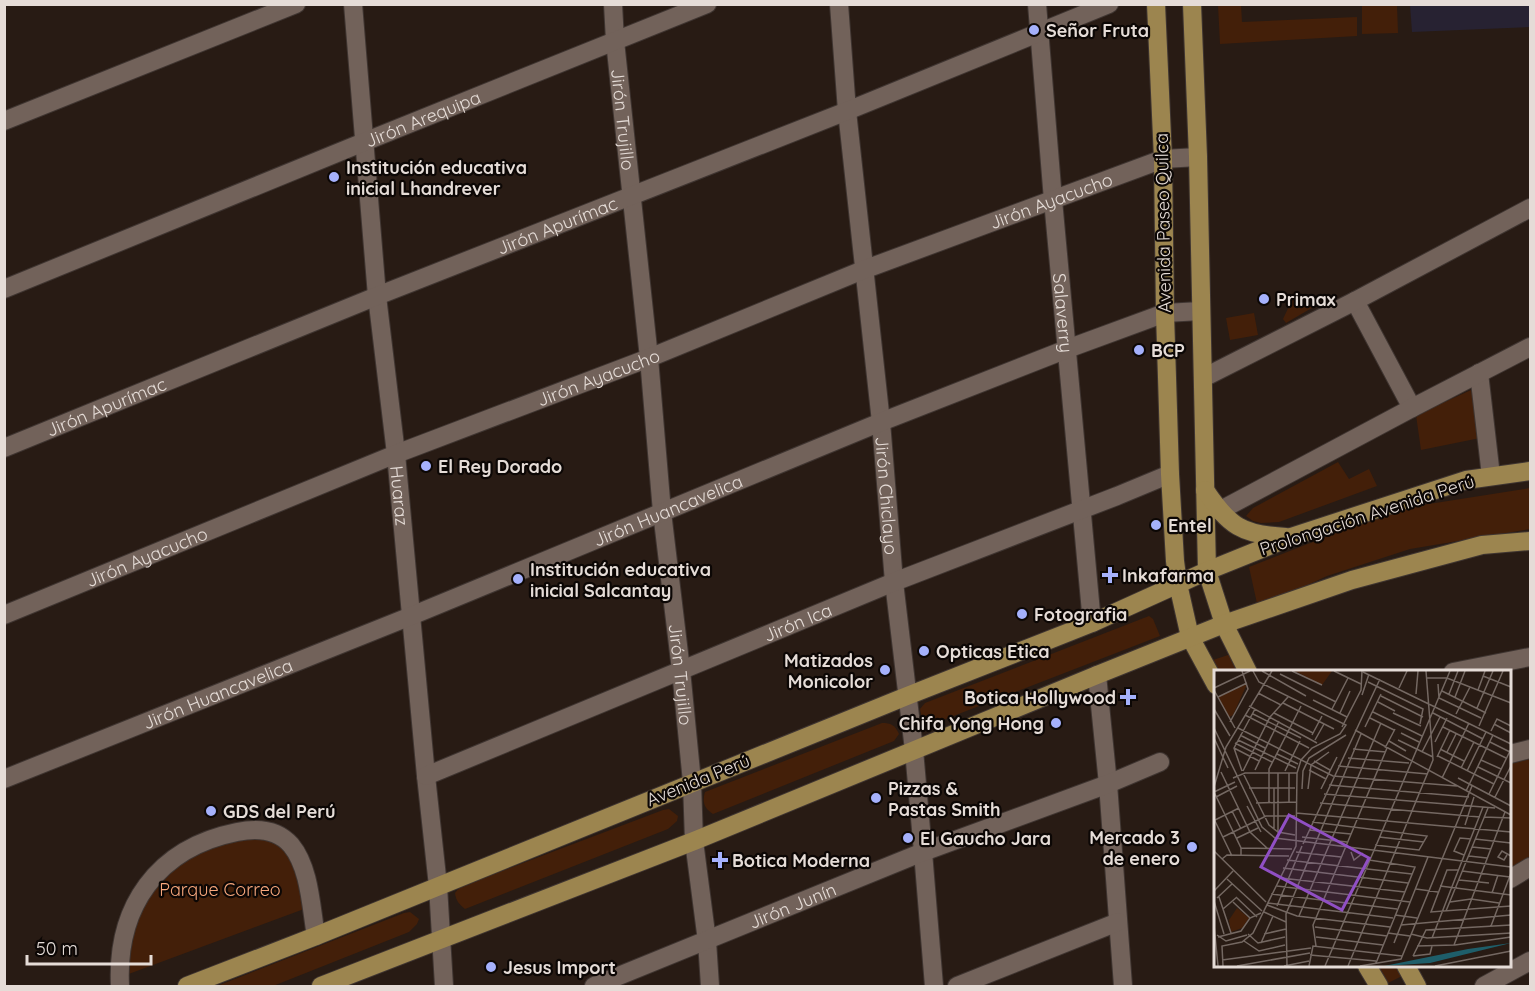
<svg xmlns="http://www.w3.org/2000/svg" width="1535" height="991" font-family="Quicksand,sans-serif">
	<style>
		.education { fill: #272232 }
		.green { fill: #431f09 }
		.lines { fill: none; stroke-linecap: round; stroke-linejoin: round }
		.minor-casing { stroke: #3f3531; stroke-width: 20 }
		.major-casing { stroke: #3f3531; stroke-width: 20 }
		.minor { stroke: #72625a; stroke-width: 18 }
		.major { stroke: #9c854f; stroke-width: 18 }
		.poi-dot { fill: #a5b1fc; stroke: #0c0705; stroke-width: 2 }
		.labels { text-anchor: middle; dominant-baseline: central; stroke-width: 4.5; stroke-linejoin: round; paint-order: stroke }
		.poi-label { font-size: 18px; font-weight: bold; fill: #e5dcd7; stroke: #0c0705; text-anchor: start }
		.street-label { font-size: 18px; fill: #e5dcd7; stroke: #0c0705 }
		.park-label { font-size: 18px; fill: #f9a87d; stroke: #0c0705 }
		.inset-road { fill: none; stroke: #746862; stroke-width: 1.5 }
		.view { fill: #904fc4; fill-opacity: 0.15; stroke: #904fc4; stroke-width: 3 }
		.inset-edge { fill: none; stroke: #e5dcd7; stroke-width: 3 }
	</style>
	<rect width="100%" height="100%" fill="#281b14"/>
	<polygon class="education" points="1410,5 1530,5 1530,27 1412,32"/>
	<g class="green">
		<polygon points="1218,5 1241,5 1242,22 1357,17 1357,36 1220,44"/>
		<polygon points="1362,5 1397,5 1398,33 1362,34"/>
		<polygon points="1305,296 1322,302 1286,323 1283,319 1293,298"/>
		<polygon points="1254,313 1258,335 1230,340 1226,318"/>
		<polygon points="1480,386 1485,437 1421,450 1416,415"/>
		<polygon points="1338,462 1349,479 1369,469 1377,486 1279,522 1261,523 1253,521 1246,516 1253,508"/>
		<polygon points="1530,488 1530,529 1410,549 1327,576 1258,608 1249,567 1397,509"/>
		<path d="M1149 616 1153 619 1160 636 930 725C924 720 921 717 920 709L925 703Z"/>
		<polygon points="1231,654 1240,671 1219,671 1213,660"/>
		<path d="M882 723C891 723 895 725 899 734L894 741 713 814C704 808 702 802 705 792Z"/>
		<polygon points="1530,759 1530,859 1510,871 1510,764"/>
		<path d="M669 809 678 816 677 821 668 829 465 909C459 904 456 901 455 893L460 887 663 810Z"/>
		<polygon points="264,835 283,846 299,871 304,909 126,975 127,944 141,903 162,872 197,846"/>
		<polygon points="410,912 419,919 417,924 409,932 273,986 217,986 404,913"/>
		<polygon points="1376,966 1397,966 1402,976 1386,984"/>
	</g>
	<g class="lines">
		<defs>
			<g id="minor">
				<path id="s1" d="M353 4 377 296 396 454 426 776 438 886 444 986"/>
				<path id="s2" d="M613 4 615 41 649 358 662 512 681 670 692 782 694 841 707 941 710 986"/>
				<path id="s3" d="M839 4 847 111 881 422 894 582 914 750 923 852 934 986"/>
				<path id="s4" d="M1037 4 1053 200 1092 623"/>
				<polyline points="4,121 296,4"/>
				<path id="s5" d="M4 289 364 142 707 4"/>
				<polyline points="1355,301 1412,408"/>
				<polyline points="1479,373 1491,476"/>
				<polyline points="1203,378 1355,301 1530,208"/>
				<path id="s6" d="M4 448 377 296 847 111 1109 4"/>
				<polyline points="1219,511 1412,408 1530,347"/>
				<path id="s7" d="M4 615 396 454 649 358 863 270 1163 159 1198 157"/>
				<polyline points="1453,672 1530,657"/>
				<polyline points="1097,675 1108,784 1123,986"/>
				<polyline points="1510,754 1530,749"/>
				<path id="s8" d="M426 776 894 582 1117 496 1170 474"/>
				<path id="s9" d="M4 779 411 616 881 422 1067 349 1165 313 1201 311"/>
				<polyline points="1510,879 1530,867"/>
				<path d="M120 986C116 907 157 848 237 832 256 828 277 829 291 845 310 868 311 908 316 936"/>
				<path id="s10" d="M594 986 923 852 1108 784 1160 762"/>
				<polyline points="957,986 1118,922"/>
				<polyline points="1484,986 1530,961"/>
			</g>
			<g id="major">
				<polyline points="1156,4 1163,159 1165,313 1170,474 1175,561 1178,584 1190,637 1216,685"/>
				<polyline points="1192,4 1198,157 1207,571 1224,624 1248,672"/>
				<path d="M1205 490C1229 526 1242 535 1286 537"/>
				<polyline points="1367,966 1379,986"/>
				<polyline points="1406,966 1417,986"/>
				<polyline points="187,986 316,936 907,696 1092,623 1207,571 1291,537 1466,480 1530,471"/>
				<polyline points="321,986 694,841 1097,675 1224,624 1352,580 1482,545 1530,541"/>
			</g>
		</defs>
		<use href="#minor" class="minor-casing"/>
		<use href="#major" class="major-casing"/>
		<use href="#minor" class="minor"/>
		<use href="#major" class="major"/>
	</g>
	<g class="poi-dot">
		<circle cx="1034" cy="30" r="6"/>
		<circle cx="334" cy="177" r="6"/>
		<circle cx="1264" cy="299" r="6"/>
		<circle cx="1139" cy="350" r="6"/>
		<circle cx="426" cy="466" r="6"/>
		<circle cx="1156" cy="525" r="6"/>
		<path d="M1107 566h6v6h6v6h-6v6h-6v-6h-6v-6h6z"/>
		<circle cx="518" cy="579" r="6"/>
		<circle cx="1022" cy="614" r="6"/>
		<circle cx="924" cy="651" r="6"/>
		<circle cx="885" cy="670" r="6"/>
		<path d="M1125 688h6v6h6v6h-6v6h-6v-6h-6v-6h6z"/>
		<circle cx="1056" cy="723" r="6"/>
		<circle cx="876" cy="798" r="6"/>
		<circle cx="211" cy="811" r="6"/>
		<circle cx="908" cy="838" r="6"/>
		<circle cx="1192" cy="847" r="6"/>
		<path d="M717 851h6v6h6v6h-6v6h-6v-6h-6v-6h6z"/>
		<circle cx="491" cy="967" r="6"/>
	</g>
	<g class="labels">
		<g class="poi-label">
			<text x="1046" y="30">Señor Fruta</text>
			<text x="346" y="167">Institución educativa<tspan x="346" dy="21">inicial Lhandrever</tspan></text>
			<text x="1276" y="299">Primax</text>
			<text x="1151" y="350">BCP</text>
			<text x="438" y="466">El Rey Dorado</text>
			<text x="1168" y="525">Entel</text>
			<text x="530" y="569">Institución educativa<tspan x="530" dy="21">inicial Salcantay</tspan></text>
			<text x="1122" y="575">Inkafarma</text>
			<text x="1034" y="614">Fotografia</text>
			<text x="936" y="651">Opticas Etica</text>
			<text x="873" y="660" text-anchor="end">Matizados<tspan x="873" dy="21">Monicolor</tspan></text>
			<text x="1116" y="697" text-anchor="end">Botica Hollywood</text>
			<text x="1044" y="723" text-anchor="end">Chifa Yong Hong</text>
			<text x="888" y="788">Pizzas &amp;<tspan x="888" dy="21">Pastas Smith</tspan></text>
			<text x="223" y="811">GDS del Perú</text>
			<text x="1180" y="837" text-anchor="end">Mercado 3<tspan x="1180" dy="21">de enero</tspan></text>
			<text x="920" y="838">El Gaucho Jara</text>
			<text x="732" y="860">Botica Moderna</text>
			<text x="503" y="967">Jesus Import</text>
		</g>
		<g class="street-label">
			<text stroke="none"><textPath href="#s5" startOffset="452">Jirón Arequipa</textPath></text>
			<text stroke="none"><textPath href="#s2" startOffset="116">Jirón Trujillo</textPath></text>
			<text stroke="none"><textPath href="#s7" startOffset="1126">Jirón Ayacucho</textPath></text>
			<text transform="translate(1163 223) rotate(-91)">Avenida Paseo Quilca</text>
			<text stroke="none"><textPath href="#s6" startOffset="596">Jirón Apurímac</textPath></text>
			<text stroke="none"><textPath href="#s4" startOffset="310">Salaverry</textPath></text>
			<text stroke="none"><textPath href="#s7" startOffset="640">Jirón Ayacucho</textPath></text>
			<text stroke="none"><textPath href="#s6" startOffset="110">Jirón Apurímac</textPath></text>
			<text stroke="none"><textPath href="#s1" startOffset="494">Huaraz</textPath></text>
			<text stroke="none"><textPath href="#s3" startOffset="494">Jirón Chiclayo</textPath></text>
			<text stroke="none"><textPath href="#s9" startOffset="716">Jirón Huancavelica</textPath></text>
			<text transform="translate(1367 515) rotate(-18)">Prolongación Avenida Perú</text>
			<text stroke="none"><textPath href="#s7" startOffset="154">Jirón Ayacucho</textPath></text>
			<text stroke="none"><textPath href="#s8" startOffset="402">Jirón Ica</textPath></text>
			<text stroke="none"><textPath href="#s2" startOffset="674">Jirón Trujillo</textPath></text>
			<text stroke="none"><textPath href="#s9" startOffset="230">Jirón Huancavelica</textPath></text>
			<text transform="translate(698 780) rotate(-22)">Avenida Perú</text>
			<text stroke="none"><textPath href="#s10" startOffset="214">Jirón Junín</textPath></text>
		</g>
		<g class="park-label">
			<text x="220" y="889">Parque Correo</text>
		</g>
	</g>
	<g transform="translate(1214 670)">
		<rect width="297" height="297" fill="#281b14"/>
		<path d="M81 1H118L108 15ZM33 14 19 45 15 47 4 27ZM23 238 35 248 28 258 17 262 15 250Z" fill="#431f09"/>
		<path d="M297 273 216 293 170 296 254 279Z" fill="#1e5e6a"/>
		<path class="inset-road" d="M48 1 92 26M78 1 108 15M120 1 147 14M149 2 297 74M66 4 122 32M269 6 297 17M213 8H233L297 33M154 12 209 39 206 54M224 14 225 28 267 48M0 18 36 1M185 18 193 1M0 20 21 58M264 20 271 1M228 21 272 43M44 23 67 35M202 24 204 1M235 24 244 1M148 25 155 4M167 26 209 47M4 27 33 13M241 27 251 1M99 30 133 47M164 32 181 41M69 33 120 59M35 36 103 73M263 38 279 1M0 39 16 66M118 39 134 8M159 42 208 66M60 43 99 63M126 43 136 21M179 43 207 56M219 43 269 69M39 44 87 68M242 44 256 17M31 45 95 78M156 48 180 60M16 52 34 19 28 1M280 54 297 63M265 56 289 1M128 57 147 20 148 1M151 57 167 24M229 57 292 88M0 58 48 157 61 168 297 197M24 58 119 106 243 116M141 60 297 145M277 61 283 49 297 56M187 63 205 72M26 65 51 78M98 65 108 46M0 68 14 98M24 70 82 98M101 70 110 54M184 70 219 87M175 71 192 81M221 72 233 48M276 72 296 82M21 73 58 92M20 78 45 91M171 78 181 59M139 79 172 82M226 79 250 91M208 82 226 47M233 82 242 64M63 84 84 94M224 86 280 114M223 87 236 60M134 88 195 93M267 90 287 99M100 91 116 100M124 96 214 104M264 97 297 113M247 98 260 72M41 100 65 51M95 100 112 109M28 101 20 78 41 39M29 101 56 47 74 27M71 101 86 71M253 101 272 62M7 102 36 162 54 179M29 103 55 155 64 162 81 165M19 108 31 103H83M228 108 255 53M244 108 297 136M115 115 255 127M0 117 12 77 58 1M35 118H81M88 119 89 101 95 88 132 65M94 119 97 95 115 82M107 119 123 87M252 121 279 65M0 122 27 178V186M0 122 21 112M110 124 281 138M275 124 297 79M2 127 23 116M281 127 297 96M55 132V99L87 36M75 132V103M42 133 83 132M106 133 266 147M33 136 47 162M18 141 27 159M82 143 297 162M270 147 297 148M0 149 18 186M1 150 25 138M98 152 213 166 205 180 161 175M251 155 260 127M60 159V118M95 160 137 164M64 163V103M9 167 52 146H81M88 167 133 172M165 167 210 172M23 168 44 158M261 169 297 173M89 174 166 9M258 177 277 179M27 178 78 179M0 181 52 232M82 182 127 187M137 182 140 190 149 183M250 185 240 181 246 168 257 169M293 185 290 190 284 187 288 181 297 186M255 186 273 188M8 189 13 185 75 186M73 190 198 204M155 190 201 197 162 293M69 198 194 213M244 200H233L217 242 297 236M248 201 296 207M67 208 191 222M13 209 48 241M245 210 275 213M63 216 196 232M226 216 297 225M202 219 224 222M0 221 19 201M278 223 284 205M57 224 183 239M5 227 17 263M3 228 18 214M23 228 43 247M0 231 10 264M19 232 36 248M236 232 257 229 285 233M54 233 179 248M53 235 83 246 176 257M63 236 88 176M9 239 23 227M232 241 274 138M50 242 72 252M181 245 203 248M85 246 167 53M0 255 4 296M187 255 297 245M277 256 297 203M101 257 173 266M174 263 196 266M34 264 44 273 71 267M50 264 72 259M197 264 213 268 297 263M3 265 12 271 33 265M4 267 27 261 36 248 47 243M102 267 169 275M218 268 269 137M30 271 45 281 71 275M47 273 59 246M180 273 214 187M240 275 291 142M102 276 99 255 173 78M203 276 241 275 297 267M96 285 162 291M199 286 212 260 297 255M199 286 216 284 218 276M8 290 97 278M9 296 8 276 28 272 39 263 82 176 83 103 87 90 98 78 126 64 132 55 45 12 39 1M23 296 96 283M70 296 95 291M73 296 72 244 147 64M95 296 99 276 188 286M111 296 236 1M134 296 219 90 212 1M146 296 187 289 258 116M221 296 297 281"/>
		<path class="view" d="M75 145 155 188 128 240 47 197Z"/>
		<rect width="297" height="297" class="inset-edge"/>
	</g>
	<rect width="1535" height="991" fill="none" stroke="#e5dcd7" stroke-width="12"/>
	<path d="M27 955v9h124v-9" fill="none" stroke="#e5dcd7" stroke-width="3"/>
	<text x="36" y="955" font-size="18" fill="#e5dcd7" stroke="#0c0705" stroke-width="4.5" paint-order="stroke">50 m</text>
</svg>
